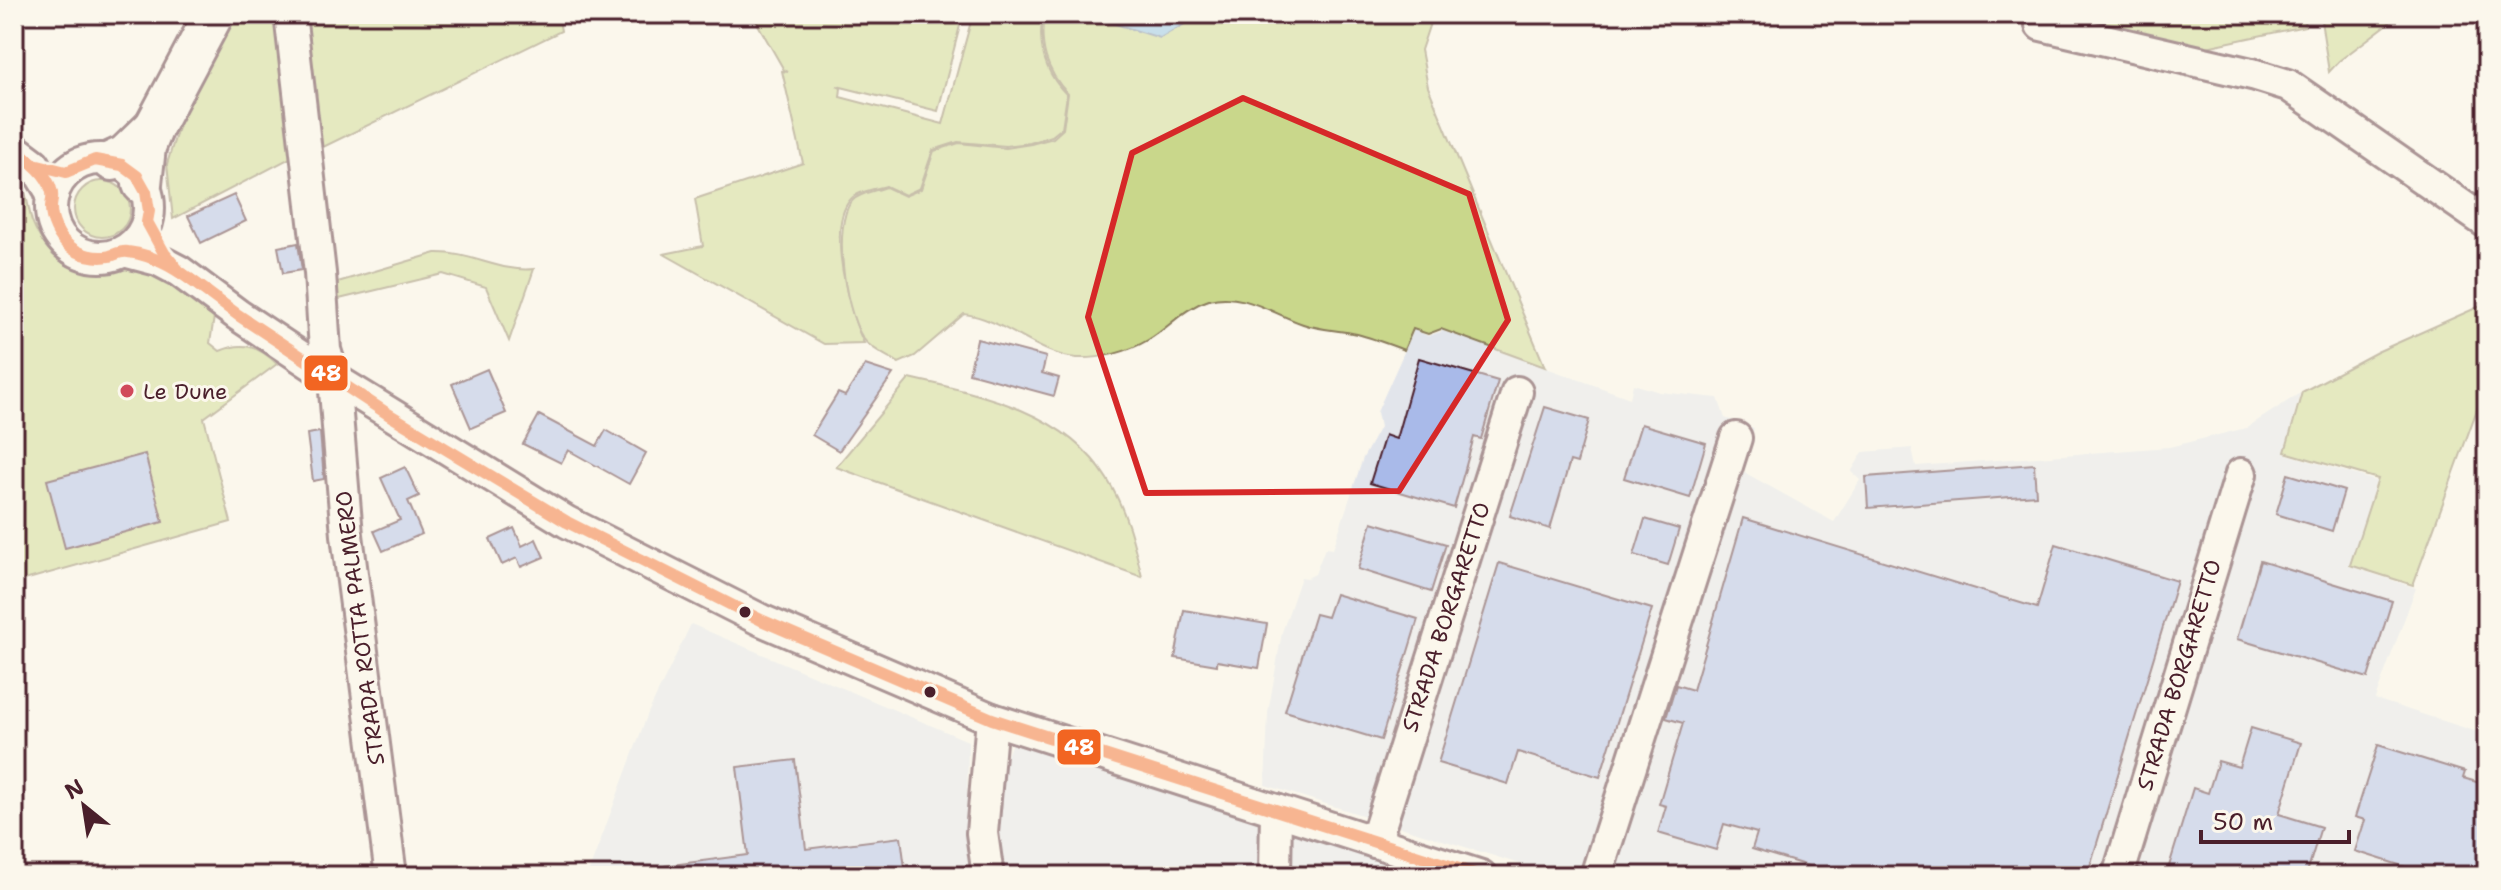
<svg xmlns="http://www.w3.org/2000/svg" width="2501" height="890" font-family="'Shantell Sans',sans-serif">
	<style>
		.built { fill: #e2e5eb }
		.green { fill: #c9d78b; stroke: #8a7b5b; stroke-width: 2 }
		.water { fill: #89c1e8; stroke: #70809c; stroke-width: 2 }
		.building { fill: #a9bae9; stroke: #4a1f2b; stroke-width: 2 }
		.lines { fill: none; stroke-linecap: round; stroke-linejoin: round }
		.minor-casing { stroke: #4a1f2b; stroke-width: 36 }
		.major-casing { stroke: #4a1f2b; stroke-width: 44 }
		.minor { stroke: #fbf7ec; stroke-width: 30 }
		.major { stroke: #fbf7ec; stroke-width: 38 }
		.bus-1-casing { stroke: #fbf7ec; stroke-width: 18 }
		.bus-1 { stroke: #f26522; stroke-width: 12 }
		.marked { fill: none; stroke: #d62828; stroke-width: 6; stroke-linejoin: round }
		.poi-dot { fill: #d1495b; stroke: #fbf7ec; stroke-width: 3 }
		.bus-dot { fill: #4a1f2b; stroke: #fbf7ec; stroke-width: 3 }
		.labels { text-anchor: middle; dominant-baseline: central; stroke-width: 6; stroke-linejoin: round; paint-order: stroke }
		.poi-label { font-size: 22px; fill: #4a1f2b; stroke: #fbf7ec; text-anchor: start }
		.street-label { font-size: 22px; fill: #4a1f2b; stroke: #fbf7ec }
		.line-badge { stroke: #fbf7ec; stroke-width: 3 }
		.badge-label { font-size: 22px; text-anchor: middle; font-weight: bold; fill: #fff }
	</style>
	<rect width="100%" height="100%" fill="#fbf7ec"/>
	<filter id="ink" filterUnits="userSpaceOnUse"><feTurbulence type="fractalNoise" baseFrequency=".0125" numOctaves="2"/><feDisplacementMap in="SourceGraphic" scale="16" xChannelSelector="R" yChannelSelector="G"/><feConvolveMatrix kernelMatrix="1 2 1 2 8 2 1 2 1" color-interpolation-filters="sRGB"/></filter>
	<g filter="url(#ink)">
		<g class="built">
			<polygon points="1414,330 1428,336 1443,331 1630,398 1633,384 1660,392 1718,398 1725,418 1754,428 1740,470 1834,522 1860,480 1851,472 1863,452 1912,448 1916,466 2169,447 2246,428 2300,393 2284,453 2376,481 2349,566 2416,588 2375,699 2487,735 2487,876 2337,876 2318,870 2316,876 1558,876 1265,785 1268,713 1282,632 1301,577 1307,578 1315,574 1325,548 1333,549 1363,458 1380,427 1377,412"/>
			<polygon points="691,624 968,741 967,825 973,876 587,876 648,713"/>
			<polygon points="1014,738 1448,876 1000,876 997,810 1003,766"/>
		</g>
		<g class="green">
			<polygon points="237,14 283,14 298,154 173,219 167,164 180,121"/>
			<polygon points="295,14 558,14 561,31 313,152"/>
			<path d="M752 14H963L938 111 837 86 841 88 840 97 943 124 973 14H1043C1037 46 1044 72 1067 95L1062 128 1052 136 1030 143 1006 146 958 142 933 150 920 188 905 195 886 186C876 189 858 191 851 199 826 225 849 314 864 343L824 344 664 254 703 246 695 199 803 163 782 71 788 72 784 70Z"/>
			<path d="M1044 14H1433L1421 50 1428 87 1545 367 1441 329 1428 334 1413 329 1404 350C1388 344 1373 338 1357 334 1340 330 1320 330 1303 324 1273 314 1243 291 1209 300 1183 308 1170 327 1148 340 1128 352 1101 359 1077 358 1037 355 1005 319 964 314L915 356 899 363C888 357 876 351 867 343 846 322 831 224 852 201 859 193 876 191 886 187L905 196 921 189 934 151 959 143 1006 148 1031 144 1053 138 1063 129 1068 94C1046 71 1039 46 1044 14Z"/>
			<polygon points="2032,14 2303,14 2305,26 2183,52"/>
			<polygon points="2320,14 2401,14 2339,61 2329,72"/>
			<path d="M14 175C27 185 27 205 32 221 53 274 91 281 140 262L214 317 210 343 220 351C243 341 259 346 277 364L204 418 231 522 14 583Z"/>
			<circle cx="102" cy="209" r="28"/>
			<path d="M436 253C471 252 501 273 534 269L509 341 486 287 443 274 335 300 331 284Z"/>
			<polygon points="2487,303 2487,382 2413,585 2350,565 2378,479 2285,452 2302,392 2377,352"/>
			<path d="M910 378C981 394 1066 412 1107 479 1126 509 1134 543 1142 577L836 467Z"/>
		</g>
		<polygon class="water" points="1095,14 1202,14 1160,38 1099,19"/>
		<g class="building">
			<polygon points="234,195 246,221 201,243 188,216"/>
			<polygon points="298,243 302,270 283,273 278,247"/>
			<polygon points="977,339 1046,357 1042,373 1059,378 1054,396 969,373"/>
			<polygon points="1419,358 1498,381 1481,439 1474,437 1454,508 1370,483 1385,435 1396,439"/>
			<polygon points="865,365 893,374 839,451 812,435 838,393 845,396"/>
			<polygon points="487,369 506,413 471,428 452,384"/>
			<polygon points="1545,407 1589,420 1577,463 1570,461 1550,529 1510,516"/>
			<polygon points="539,415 597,446 606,430 646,453 629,484 568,450 561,463 523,444"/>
			<polygon points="1641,424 1706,443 1690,498 1624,478"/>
			<polygon points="320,432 324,479 313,481 307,434"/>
			<polygon points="145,454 163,522 65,548 47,480"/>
			<polygon points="2034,464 2036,495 1868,508 1866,477"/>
			<polygon points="405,467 419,496 408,501 422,534 383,551 374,531 400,520 381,478"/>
			<polygon points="2288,474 2344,491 2332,531 2276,514"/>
			<polygon points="1743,518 2037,608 2056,544 2177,581 2087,876 1841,876 1752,849 1757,833 1724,824 1716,850 1658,833 1666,806 1659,804 1683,723 1666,718 1676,685 1693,690"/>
			<polygon points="1645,519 1679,529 1668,565 1634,555"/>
			<polygon points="1372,522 1446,544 1431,592 1358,569"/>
			<polygon points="514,528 522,546 536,539 544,557 521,567 517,558 502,565 490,539"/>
			<polygon points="2260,561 2392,601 2368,678 2237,639"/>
			<polygon points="1499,563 1652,609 1600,777 1518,752 1508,784 1438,763"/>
			<polygon points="1335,594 1418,619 1381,740 1285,711 1315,614 1327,617"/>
			<polygon points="1184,610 1267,624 1259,668 1217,661 1217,665 1175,658"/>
			<polygon points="2251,728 2301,743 2279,814 2321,827 2306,876 2166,876 2193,788 2208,793 2218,761 2239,767"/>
			<polygon points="2378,745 2465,772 2463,778 2487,785 2487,860 2482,876 2434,876 2355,851 2365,820 2355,817"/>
			<polygon points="795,760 806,849 901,837 906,876 665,876 665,866 748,855 737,767"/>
		</g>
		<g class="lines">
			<defs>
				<g id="minor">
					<polyline points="290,14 320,273 325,350 334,379 347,535 391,876"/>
					<polyline points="2041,25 2256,75 2288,85 2487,223"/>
					<polyline points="14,149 34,164 53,195"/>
					<circle cx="100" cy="208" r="49"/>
					<polyline points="124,251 158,260 179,271 238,315 334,379 567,522 761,620 992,719 1481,876"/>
					<polyline points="1375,842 1517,392"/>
					<polyline points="988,876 982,833 992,719"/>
					<polyline points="1275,876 1276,810"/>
					<polyline points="1596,876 1736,438"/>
					<polyline points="2118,876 2241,474"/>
				</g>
				<g id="major">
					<polyline points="112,161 125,155 154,127"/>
					<polyline points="142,184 146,147 154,127 214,14"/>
				</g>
			</defs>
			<use href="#minor" class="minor-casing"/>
			<use href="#major" class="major-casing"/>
			<use href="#minor" class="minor"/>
			<use href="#major" class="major"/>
			<defs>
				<g id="bus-1">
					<polyline points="14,149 34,164 66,172 95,160 122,165 137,176 146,192 149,211 147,222 164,253 179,271 238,315 388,414 567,522 761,620 992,719 1481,876"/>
					<path d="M14 149C28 160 46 172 51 189 54 196 51 201 51 208 51 221 58 237 69 246 80 255 96 259 110 256 116 254 121 251 128 252 157 255 182 273 205 290"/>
				</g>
			</defs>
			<use href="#bus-1" class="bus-1-casing"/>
			<use href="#bus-1" class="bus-1"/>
		</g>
	</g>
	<path d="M0 0H2501V890H0ZM1243 98 1469 194 1508 320 1399 491 1146 493 1088 317 1132 153Z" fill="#fbf7ec" fill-opacity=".55" fill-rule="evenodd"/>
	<path class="marked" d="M1243 98 1469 194 1508 320 1399 491 1146 493 1088 317 1132 153Z"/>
	<circle class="poi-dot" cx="127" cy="391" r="8"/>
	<g class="bus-dot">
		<circle cx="745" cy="612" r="7"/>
		<circle cx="930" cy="692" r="7"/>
	</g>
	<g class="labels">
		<g class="poi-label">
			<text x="143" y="391">Le Dune</text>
		</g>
		<g class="street-label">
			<text transform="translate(1446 617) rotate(-72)">STRADA BORGARETTO</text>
			<text transform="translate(360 628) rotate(-97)">STRADA ROTTA PALMERO</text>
			<text transform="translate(2179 675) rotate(-73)">STRADA BORGARETTO</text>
		</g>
	</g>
	<g class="line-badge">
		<rect x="303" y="354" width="46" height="38" rx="8" fill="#f26522"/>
		<rect x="1056" y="728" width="46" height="38" rx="8" fill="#f26522"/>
	</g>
	<g class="badge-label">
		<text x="326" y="381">48</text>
		<text x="1079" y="755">48</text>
	</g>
	<rect width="2501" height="890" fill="none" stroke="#fbf7ec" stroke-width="48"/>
	<rect x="24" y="24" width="2453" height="842" fill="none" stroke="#4a1f2b" stroke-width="3" filter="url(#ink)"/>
	<g transform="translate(84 806) rotate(330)" stroke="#fbf7ec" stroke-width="6" paint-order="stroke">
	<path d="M0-6L14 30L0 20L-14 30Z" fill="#4a1f2b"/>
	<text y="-12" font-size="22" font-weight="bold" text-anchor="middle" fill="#4a1f2b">N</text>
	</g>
	<path d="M2201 830v12h148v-12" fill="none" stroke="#4a1f2b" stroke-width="4"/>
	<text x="2213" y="830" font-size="24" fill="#4a1f2b" stroke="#fbf7ec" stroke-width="6" paint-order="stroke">50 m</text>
</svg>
